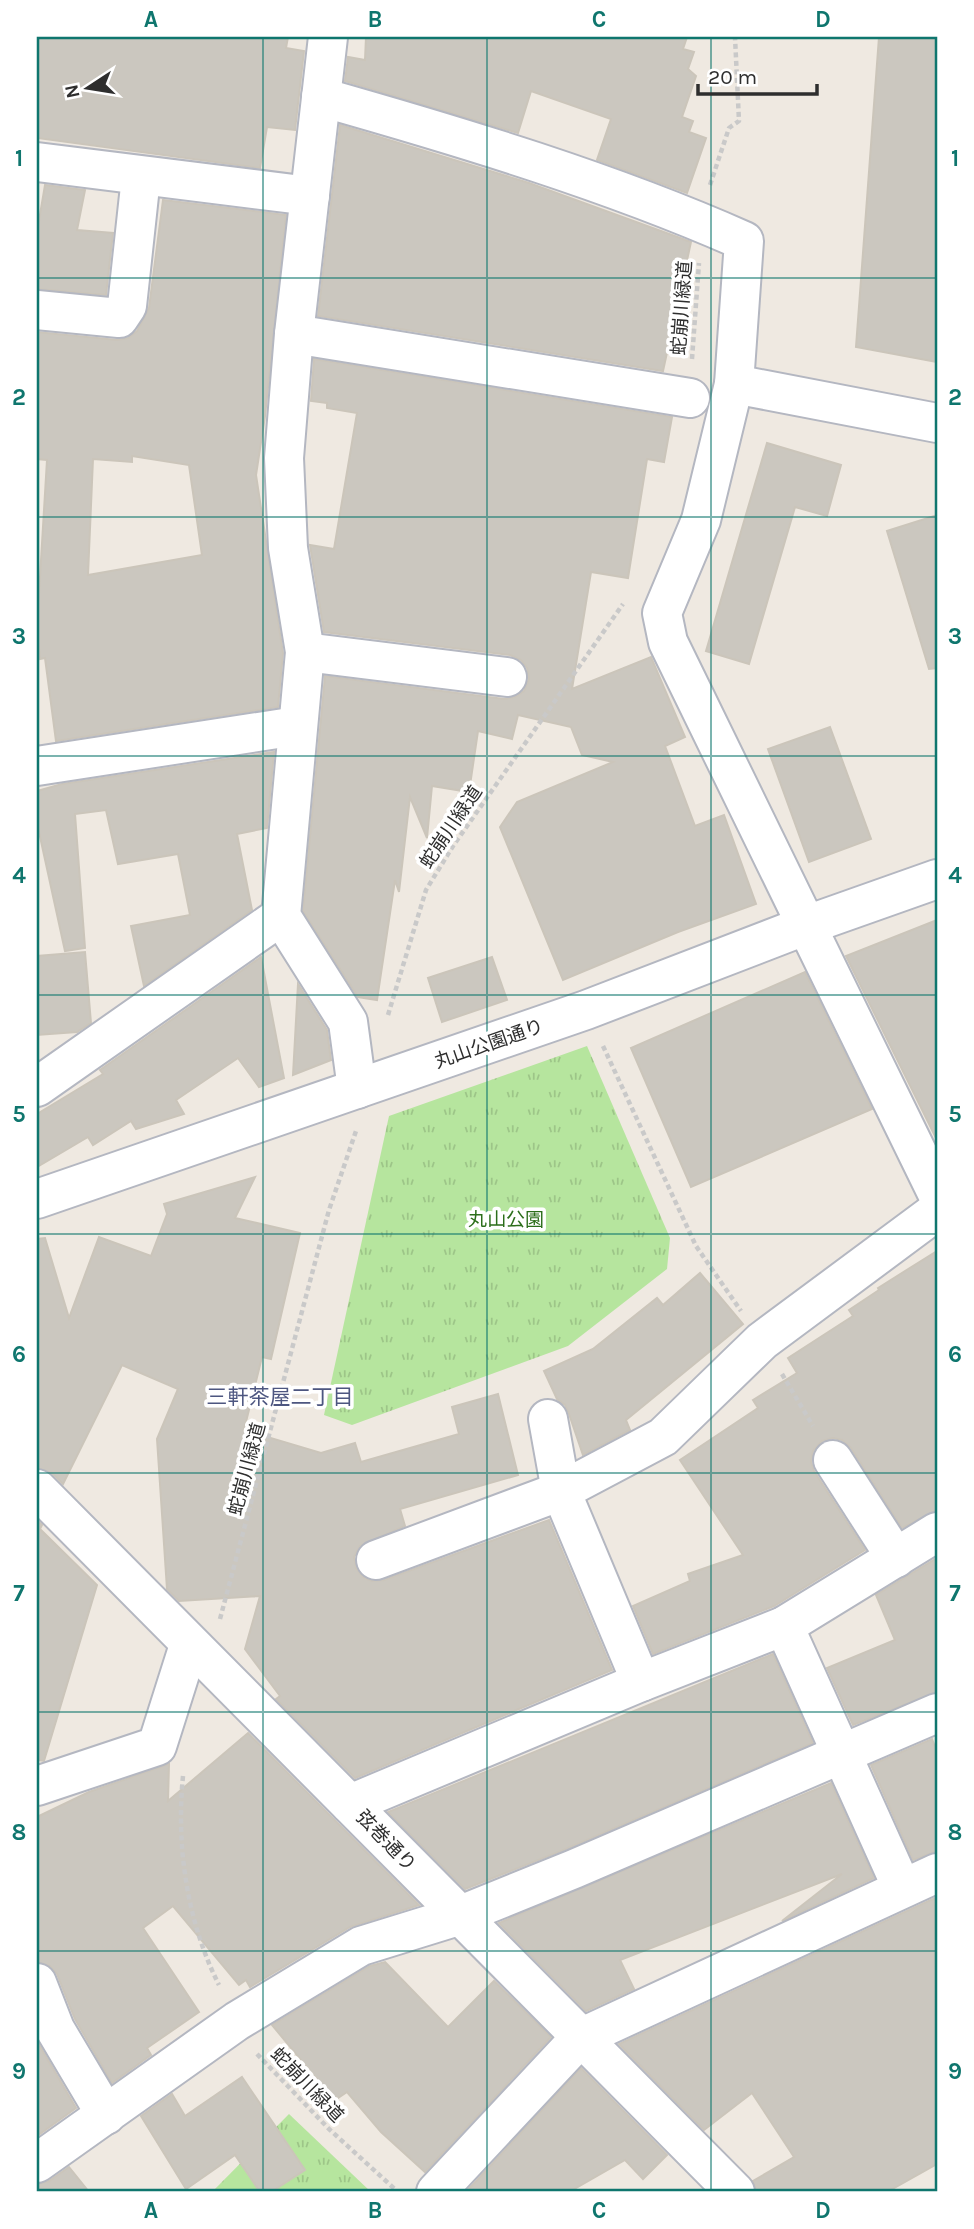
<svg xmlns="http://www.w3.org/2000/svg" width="974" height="2229" font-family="Karla,'Noto Sans JP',sans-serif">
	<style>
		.grass { fill: url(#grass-tufts) }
		.building { fill: #cbc7bf; stroke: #cbc5ba; stroke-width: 2; fill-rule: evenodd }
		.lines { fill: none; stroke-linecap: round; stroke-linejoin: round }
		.minor-casing { stroke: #b4b7c1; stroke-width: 42 }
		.path { stroke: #c9c9c9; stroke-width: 4.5; stroke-dasharray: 5 3.5; stroke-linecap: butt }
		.minor { stroke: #fff; stroke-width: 38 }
		.grid { fill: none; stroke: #0f766e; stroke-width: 2; stroke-opacity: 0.55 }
		.labels { text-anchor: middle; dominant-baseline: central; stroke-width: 7; stroke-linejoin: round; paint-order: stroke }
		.street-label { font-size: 19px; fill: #2e2e2e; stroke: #fff }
		.park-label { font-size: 19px; fill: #2c6e1b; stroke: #fff }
		.neighbourhood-label { font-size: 21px; fill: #4d5680; stroke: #fff }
		.neatline { fill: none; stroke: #0f766e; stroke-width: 2.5 }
		.grid-label { font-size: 23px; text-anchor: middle; font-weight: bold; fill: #0f766e }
	</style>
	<defs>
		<pattern id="grass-tufts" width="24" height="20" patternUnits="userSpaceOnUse" patternTransform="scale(1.75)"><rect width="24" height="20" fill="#b6e59e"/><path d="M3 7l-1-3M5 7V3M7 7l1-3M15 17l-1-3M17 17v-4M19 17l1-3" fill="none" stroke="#9dc588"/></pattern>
	</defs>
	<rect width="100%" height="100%" fill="#efe9e1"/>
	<g class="grass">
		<polygon points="587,1046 670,1238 667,1269 568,1346 352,1425 324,1415 389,1116"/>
		<polygon points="289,2114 371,2192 212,2192"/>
	</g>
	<g class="building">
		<polygon points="37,37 288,37 286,48 304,51 295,130 267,127 260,168 37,138"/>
		<polygon points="366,37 687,37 683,49 694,52 688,69 696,76 682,117 693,121 689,132 706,138 687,193 597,160 611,119 531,91 518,133 345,81 348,57 365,60"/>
		<polygon points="879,37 937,37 937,362 856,347"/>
		<polygon points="340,125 529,183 691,242 663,371 318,316"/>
		<polygon points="45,185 85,190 77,230 113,233 106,295 37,289 37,232"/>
		<path d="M163 200 286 215 265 416 256 475 283 653 278 707 56 741 45 658 40 659 37 627 47 460 37 459V332L117 340 128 338 137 331 149 308ZM132 456 189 465 202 555 88 575 93 459 132 462Z"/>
		<polygon points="314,359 672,417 664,462 647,459 628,578 591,572 572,689 651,657 685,737 665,746 695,826 724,815 756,904 678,932 563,980 500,827 517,802 613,762 582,755 571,727 518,715 512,739 478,731 469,792 432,786 427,838 410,797 399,892 395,880 377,1000 358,997 303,911 325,676 504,699 515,697 524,691 529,679 527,668 521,660 510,655 324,632 310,545 334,549 357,413 327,408 327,403 311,401"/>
		<polygon points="767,443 841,465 827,516 795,507 749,664 706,651"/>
		<polygon points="937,515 937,668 929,669 887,531"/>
		<polygon points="830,727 871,839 809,862 768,749"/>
		<polygon points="274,752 267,828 237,834 252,910 144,986 131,926 190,915 178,854 118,864 106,810 75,814 85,948 65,951 37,823 37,791 62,784"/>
		<polygon points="937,920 937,1140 846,956"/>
		<polygon points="85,952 91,1023 77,1032 37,1035 37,956"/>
		<polygon points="261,957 284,1078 259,1087 238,1058 176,1100 184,1114 136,1129 131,1121 93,1145 88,1137 37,1167 37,1114 103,1074 100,1070"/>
		<polygon points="492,957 507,1000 442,1022 428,978"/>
		<polygon points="805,972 872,1109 691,1187 631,1048"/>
		<polygon points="298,984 327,1030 331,1060 293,1075"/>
		<polygon points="255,1177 235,1218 300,1233 271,1359 262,1357 244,1430 321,1453 355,1443 361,1462 459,1434 452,1407 498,1394 518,1475 400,1509 405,1526 360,1546 354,1557 356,1568 363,1577 372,1581 384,1580 549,1520 612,1670 355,1778 276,1699 280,1696 245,1649 260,1596 179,1601 167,1589 157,1439 178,1389 122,1365 63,1484 52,1473 37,1468 37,1239 45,1238 69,1318 99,1237 151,1256 167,1214 164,1204"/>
		<polygon points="937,1251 937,1510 902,1528 851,1448 842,1440 833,1438 822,1441 813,1451 811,1462 814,1471 865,1550 774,1606 653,1654 633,1606 690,1581 688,1574 743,1555 680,1460 758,1408 753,1400 797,1373 788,1358 853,1316 849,1310 879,1290 878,1288"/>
		<polygon points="700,1273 743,1324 626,1420 630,1430 583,1455 569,1414 565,1405 557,1399 544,1371 593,1349 657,1298 663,1305"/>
		<polygon points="37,1520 42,1525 40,1529 97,1585 44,1761 37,1760"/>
		<polygon points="937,1558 937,1692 853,1725 827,1668 895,1640 876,1595"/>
		<polygon points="773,1654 813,1743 566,1849 465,1889 388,1812"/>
		<polygon points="248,1733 419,1905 350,1927 250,1987 246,1980 239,1985 173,1906 143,1928 199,2012 147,2048 151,2055 112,2083 75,2019 57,1974 50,1966 37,1962 37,1817 89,1792 169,1764 168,1801"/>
		<polygon points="932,1739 937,1752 937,1851 913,1860 871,1765"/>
		<polygon points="831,1783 874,1878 782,1921 842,1874 620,1960 634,1989 586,2011 499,1923"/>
		<polygon points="935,1898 937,2164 887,2192 756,2192 753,2181 794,2157 752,2093 704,2130 619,2044"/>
		<polygon points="385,1962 448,2027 494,1981 551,2037 425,2172 381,2132 347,2092 332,2102 316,2078 272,2025 370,1966"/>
		<polygon points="37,2041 76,2108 37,2136"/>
		<polygon points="581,2068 667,2155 643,2179 625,2160 569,2192 466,2192"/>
		<polygon points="242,2077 305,2170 271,2192 260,2192 235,2155 186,2189 141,2116 172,2094 185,2116"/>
		<polygon points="69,2167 89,2192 37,2192 37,2184 49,2181"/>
	</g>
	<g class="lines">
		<defs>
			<g id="minor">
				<polyline points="328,37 294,334 284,458 288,548 305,652 281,916 348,1022 357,1089"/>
				<path d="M321 97C462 137 611 182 744 241L734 384 701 520 662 613 668 642 937 1193"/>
				<polyline points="37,162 310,196"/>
				<polyline points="37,310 119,318 127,306 141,177"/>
				<polyline points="294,334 690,398"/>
				<polyline points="734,384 937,423"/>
				<polyline points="305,652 507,677"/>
				<polyline points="37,766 297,726"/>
				<polyline points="37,1087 281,916"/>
				<polyline points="37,1199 586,1010 807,925 937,879"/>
				<polyline points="548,1419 561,1491 641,1682"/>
				<polyline points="833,1460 896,1558"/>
				<polyline points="37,1489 735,2192"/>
				<polyline points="376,1560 561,1491 663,1437 762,1341 937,1211"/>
				<polyline points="784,1626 902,1888"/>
				<polyline points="37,1786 157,1746 189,1645"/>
				<polyline points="350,1804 641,1682 784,1626 937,1532"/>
				<polyline points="37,1983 55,2029 106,2115"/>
				<polyline points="37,2163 237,2021 361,1946 458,1916 574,1869 937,1713"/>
				<polyline points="436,2192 580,2038 937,1873"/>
			</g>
		</defs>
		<use href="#minor" class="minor-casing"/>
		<g class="path">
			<polyline points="710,185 729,128 739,121 735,37"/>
			<polyline points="692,359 699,263"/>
			<polyline points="388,1015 426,890 453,846 623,604"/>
			<polyline points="603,1046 696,1246 741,1311"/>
			<polyline points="782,1374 813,1426"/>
			<polyline points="220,1619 329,1210 356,1131"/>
			<path d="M183 1776C176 1846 187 1922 219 1985"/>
			<polyline points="257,2054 329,2129 398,2192"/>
		</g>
		<use href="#minor" class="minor"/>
	</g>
	<path class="grid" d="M263 37V2192M487 37V2192M711 37V2192M37 278H937M37 517H937M37 756H937M37 995H937M37 1234H937M37 1473H937M37 1712H937M37 1951H937"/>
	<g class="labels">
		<g class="street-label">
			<text transform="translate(682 308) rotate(-86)">蛇崩川緑道</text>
			<text transform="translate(451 827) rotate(-56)">蛇崩川緑道</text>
			<text transform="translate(489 1044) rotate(-19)">丸山公園通り</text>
			<text transform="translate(247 1469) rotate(-75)">蛇崩川緑道</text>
			<text transform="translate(386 1841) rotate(46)">弦巻通り</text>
			<text transform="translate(307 2085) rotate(46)">蛇崩川緑道</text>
		</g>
		<g class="park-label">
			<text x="506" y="1220">丸山公園</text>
		</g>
		<g class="neighbourhood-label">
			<text x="280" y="1397">三軒茶屋二丁目</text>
		</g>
	</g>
	<rect width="974" height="2229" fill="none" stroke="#ffffff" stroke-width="77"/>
	<g transform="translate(88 88) rotate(258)" stroke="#ffffff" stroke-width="5" paint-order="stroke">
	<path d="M0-5L12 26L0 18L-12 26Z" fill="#2e2e2e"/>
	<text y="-10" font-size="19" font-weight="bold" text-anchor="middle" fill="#2e2e2e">N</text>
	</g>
	<path d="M698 84v10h119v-10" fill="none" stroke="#2e2e2e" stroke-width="3.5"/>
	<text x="708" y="84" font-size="21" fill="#2e2e2e" stroke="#ffffff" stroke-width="5" paint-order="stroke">20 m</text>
	<rect x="38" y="38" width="898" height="2152" class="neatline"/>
	<g class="grid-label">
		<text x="151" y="27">A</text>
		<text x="375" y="27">B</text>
		<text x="599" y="27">C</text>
		<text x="823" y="27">D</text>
		<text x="19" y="166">1</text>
		<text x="955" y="166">1</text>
		<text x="19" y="405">2</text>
		<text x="955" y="405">2</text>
		<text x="19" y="644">3</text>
		<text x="955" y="644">3</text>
		<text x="19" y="883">4</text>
		<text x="955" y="883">4</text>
		<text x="19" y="1122">5</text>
		<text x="955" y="1122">5</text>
		<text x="19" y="1362">6</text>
		<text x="955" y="1362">6</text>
		<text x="19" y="1601">7</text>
		<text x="955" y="1601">7</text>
		<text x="19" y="1840">8</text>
		<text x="955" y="1840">8</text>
		<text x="19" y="2079">9</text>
		<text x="955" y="2079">9</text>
		<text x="151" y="2218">A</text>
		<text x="375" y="2218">B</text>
		<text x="599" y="2218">C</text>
		<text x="823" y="2218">D</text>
	</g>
</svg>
